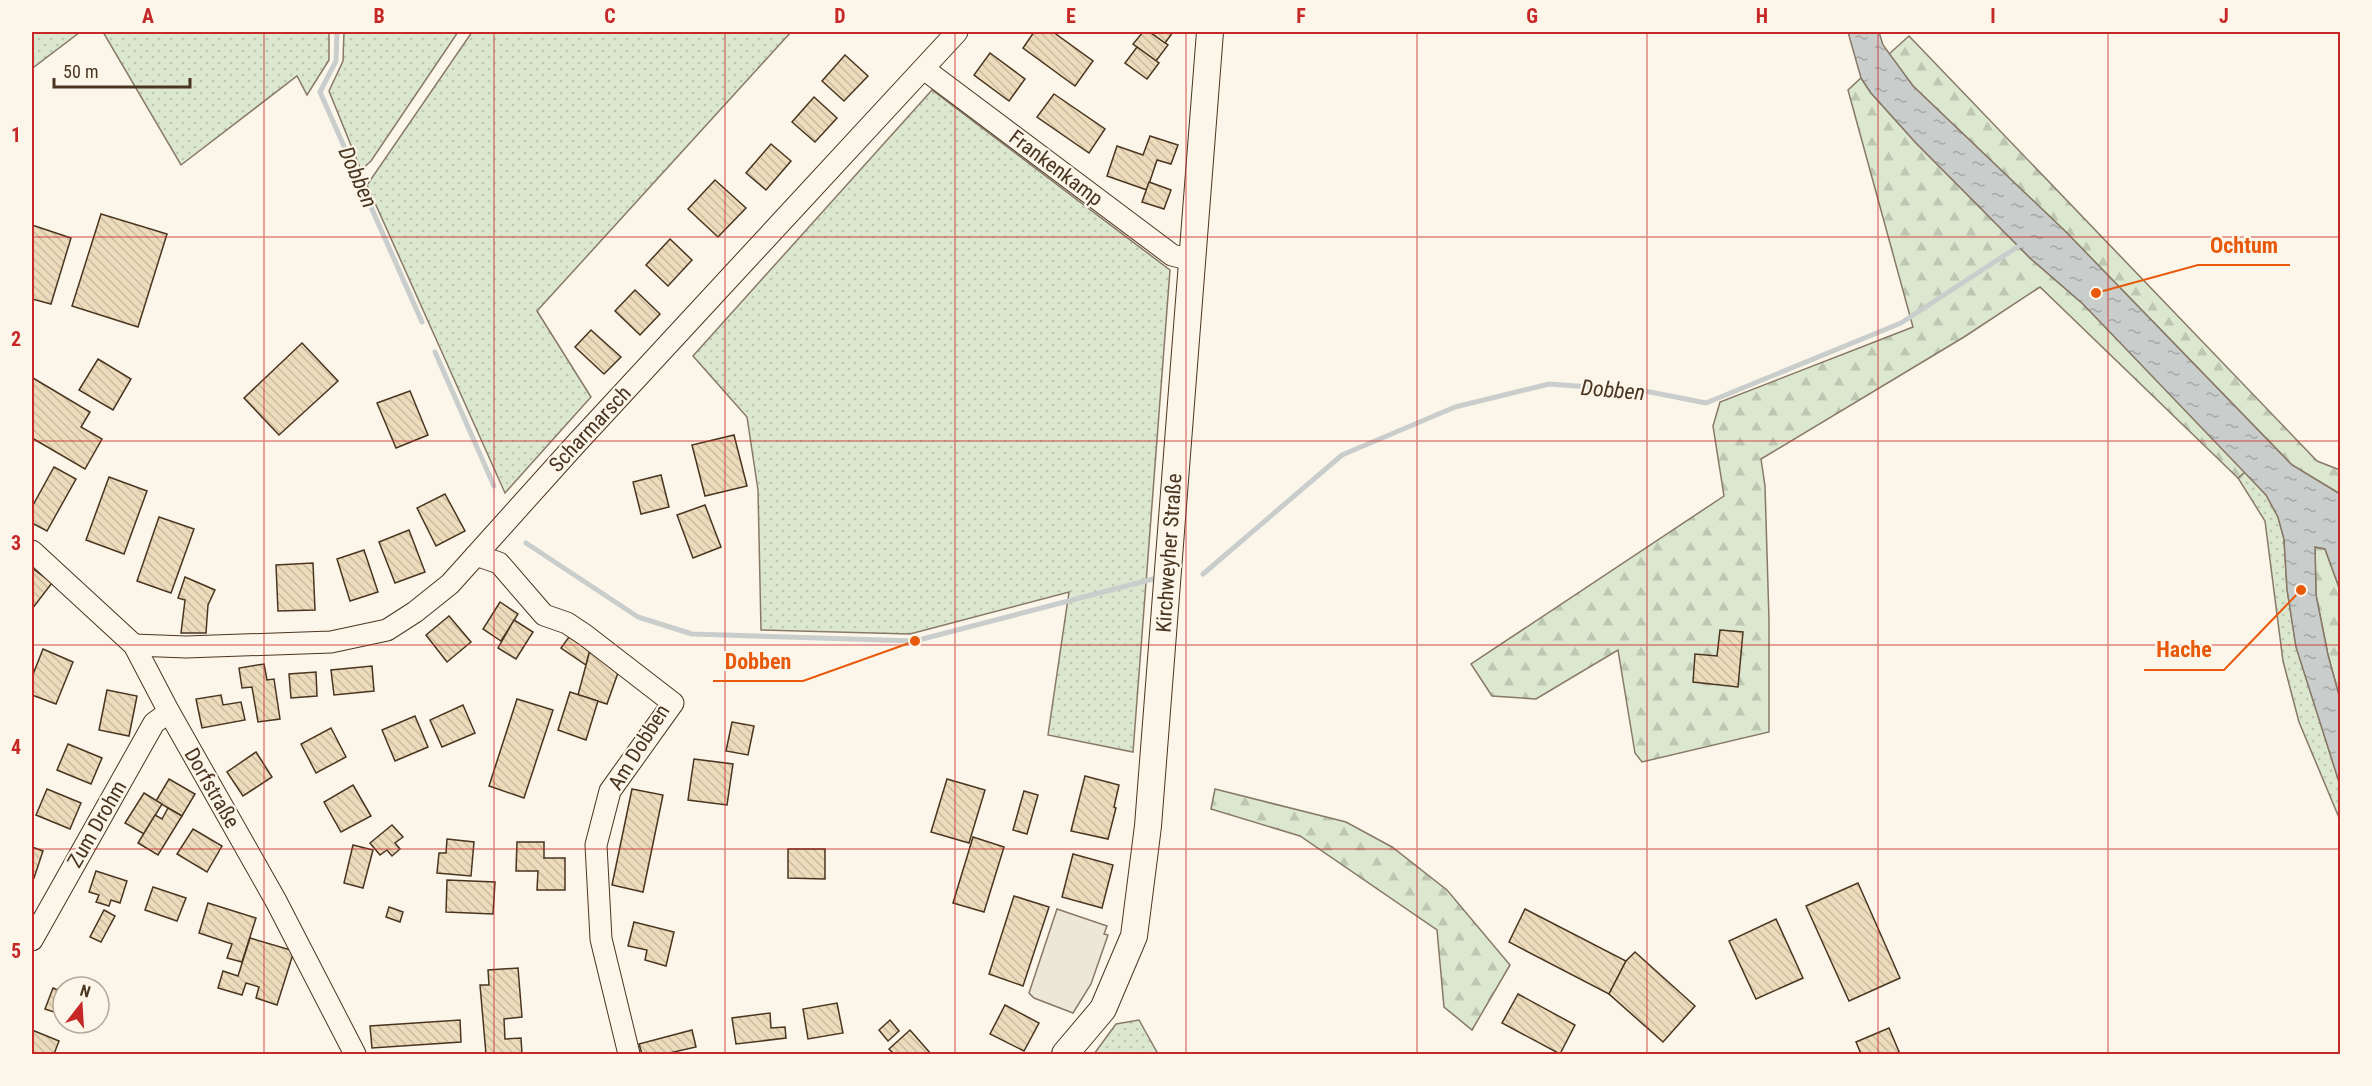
<svg xmlns="http://www.w3.org/2000/svg" width="2372" height="1086" font-family="'Roboto Condensed',sans-serif">
	<style>
		.grass { fill: url(#grass-dots); stroke: #887966; stroke-width: 1.5 }
		.forest { fill: url(#forest-firs); stroke: #887966; stroke-width: 1.5 }
		.parking { fill: #ede7d9; stroke: #887966; stroke-width: 1.5 }
		.water { fill: url(#water-ripples); stroke: #887966; stroke-width: 1.5 }
		.lines { fill: none; stroke-linecap: round; stroke-linejoin: round }
		.stream { stroke: #c9cecd; stroke-width: 5 }
		.building { fill: url(#building-back-hatch); stroke: #4a3520; stroke-width: 1.5 }
		.minor-casing { stroke: #4a3520; stroke-width: 23 }
		.major-casing { stroke: #4a3520; stroke-width: 28 }
		.minor { stroke: #fbf6e9; stroke-width: 21 }
		.major { stroke: #fbf6e9; stroke-width: 26 }
		.grid { fill: none; stroke: #c62828; stroke-width: 1.5; stroke-opacity: 0.55 }
		.labels { text-anchor: middle; dominant-baseline: central; stroke-width: 4.5; stroke-linejoin: round; paint-order: stroke }
		.street-label { font-size: 21px; fill: #4a3520; stroke: #fbf6e9 }
		.water-label { font-size: 22px; font-style: italic; fill: #4a3520; stroke: #fbf6e9 }
		.leader { fill: none; stroke: #e8590c; stroke-width: 2 }
		.callout-dot { fill: #e8590c; stroke: #fbf6e9; stroke-width: 2 }
		.callout-label { font-size: 22px; text-anchor: middle; font-weight: bold; fill: #e8590c; stroke: #fbf6e9; stroke-width: 4.5; stroke-linejoin: round; paint-order: stroke }
		.neatline { fill: none; stroke: #c62828; stroke-width: 2 }
		.grid-label { font-size: 20px; text-anchor: middle; font-weight: bold; fill: #c62828 }
	</style>
	<defs>
		<pattern id="grass-dots" width="8" height="8" patternUnits="userSpaceOnUse" patternTransform="scale(1.5)"><rect width="8" height="8" fill="#dce7d0"/><path d="M2 2h.1M6 6h.1" fill="none" stroke="#bec7b2" stroke-width="1.8" stroke-linecap="round"/></pattern>
		<pattern id="forest-firs" width="22" height="20" patternUnits="userSpaceOnUse" patternTransform="scale(1.5)"><rect width="22" height="20" fill="#dce7d0"/><path d="M5 1l3.5 6h-7zM16 11l3.5 6h-7z" fill="#bec7b2"/></pattern>
		<pattern id="water-ripples" width="26" height="14" patternUnits="userSpaceOnUse" patternTransform="scale(1.5)"><rect width="26" height="14" fill="#c9cecd"/><path d="M2 4q2-2 4 0t4 0M15 11q2-2 4 0t4 0" fill="none" stroke="#a5a8a6"/></pattern>
		<pattern id="building-back-hatch" width="6" height="6" patternUnits="userSpaceOnUse" patternTransform="scale(1.5)"><rect width="6" height="6" fill="#ecdcbc"/><path d="M-1 5l2 2M0 0l6 6M5-1l2 2" fill="none" stroke="#ccbda1"/></pattern>
	</defs>
	<rect width="100%" height="100%" fill="#fbf6e9"/>
	<g class="grass">
		<polygon points="32,32 80,32 34,67 32,65"/>
		<polygon points="103,32 329,32 329,60 307,95 297,76 181,165"/>
		<polygon points="344,32 458,32 371,161 361,170 329,91 343,61"/>
		<polygon points="472,32 791,32 537,311 591,397 505,493 367,185"/>
		<polygon points="932,90 1170,270 1133,752 1048,735 1069,592 910,634 761,630 758,490 747,417 693,356"/>
		<polygon points="2245,472 2266,495 2278,517 2284,539 2287,589 2296,646 2340,785 2340,820 2299,722 2283,661 2265,521 2238,478"/>
		<polygon points="1139,1020 1158,1054 1094,1054 1116,1024"/>
	</g>
	<g class="forest">
		<polygon points="1909,36 2317,461 2340,470 2340,494 2292,465 2066,232 1913,86 1889,54"/>
		<polygon points="1861,78 1871,93 1916,143 2031,259 2083,304 2245,472 2238,478 2040,287 1964,337 1761,459 1765,486 1769,620 1769,732 1642,762 1635,753 1618,650 1536,699 1492,696 1471,664 1724,496 1713,426 1720,402 1913,327 1848,90"/>
		<polygon points="2315,547 2325,549 2340,590 2340,699 2328,655 2316,595"/>
		<polygon points="1215,789 1346,822 1392,847 1447,890 1510,965 1472,1030 1444,1007 1437,930 1300,836 1211,809"/>
	</g>
	<polygon class="parking" points="1057,909 1107,926 1104,934 1108,935 1091,984 1073,1013 1034,998 1029,993"/>
	<polygon class="water" points="1848,32 1879,32 1883,45 1913,86 2066,232 2292,465 2340,494 2340,590 2325,549 2315,547 2316,595 2328,655 2340,699 2340,785 2296,647 2287,589 2284,539 2278,517 2266,495 2083,304 2031,259 1916,143 1871,93 1861,78"/>
	<g class="lines">
		<g class="stream">
			<polyline points="337,32 336,61 320,92 422,322"/>
			<polyline points="435,352 494,486"/>
			<polyline points="526,543 638,617 692,634 915,641 1153,579"/>
			<polyline points="1203,574 1342,455 1455,407 1549,384 1645,391 1706,403 1901,323 2022,244"/>
		</g>
	</g>
	<g class="building">
		<polygon points="1034,32 1053,32 1093,61 1075,86 1023,48"/>
		<polygon points="1143,32 1150,32 1168,45 1156,61 1133,44"/>
		<polygon points="1150,32 1173,32 1165,43"/>
		<polygon points="1137,47 1159,63 1147,79 1125,63"/>
		<polygon points="990,53 1025,79 1009,101 974,75"/>
		<polygon points="845,55 868,76 844,101 822,81"/>
		<polygon points="1054,94 1105,129 1089,153 1037,117"/>
		<polygon points="814,97 837,118 815,142 792,122"/>
		<polygon points="1150,136 1178,145 1171,164 1157,160 1147,190 1107,176 1117,146 1143,155"/>
		<polygon points="771,144 791,161 766,190 746,173"/>
		<polygon points="715,180 746,208 718,237 688,209"/>
		<polygon points="1149,182 1171,190 1164,209 1142,202"/>
		<polygon points="101,214 167,234 138,327 72,306"/>
		<polygon points="32,225 71,238 51,304 32,299"/>
		<polygon points="670,239 692,260 668,286 646,265"/>
		<polygon points="635,290 660,314 640,335 615,311"/>
		<polygon points="591,330 621,357 604,374 575,347"/>
		<polygon points="302,343 338,381 279,435 244,398"/>
		<polygon points="98,359 131,379 113,410 79,390"/>
		<polygon points="33,378 90,412 81,427 102,439 85,469 32,438"/>
		<polygon points="410,391 428,435 396,448 377,403"/>
		<polygon points="734,435 747,486 705,496 692,445"/>
		<polygon points="54,467 76,479 47,531 32,523 32,507"/>
		<polygon points="661,475 669,507 641,514 633,482"/>
		<polygon points="109,477 147,491 124,554 86,540"/>
		<polygon points="445,494 465,531 436,546 417,508"/>
		<polygon points="705,505 721,547 693,558 677,515"/>
		<polygon points="159,517 194,529 171,593 137,581"/>
		<polygon points="409,530 425,572 395,583 379,542"/>
		<polygon points="364,550 378,592 350,601 337,559"/>
		<polygon points="313,563 315,610 278,611 276,565"/>
		<polygon points="32,568 52,583 32,609"/>
		<polygon points="185,577 215,590 208,605 206,633 181,633 185,600 178,598"/>
		<polygon points="500,602 518,614 501,641 483,629"/>
		<polygon points="449,616 471,642 447,662 426,635"/>
		<polygon points="514,620 533,632 516,659 498,648"/>
		<polygon points="1720,630 1743,632 1738,687 1693,682 1695,654 1717,656"/>
		<polygon points="569,637 590,650 586,665 561,648"/>
		<polygon points="43,649 73,662 56,704 32,695 32,677"/>
		<polygon points="590,650 619,670 607,704 578,695"/>
		<polygon points="264,664 267,680 274,679 280,719 258,722 252,687 242,688 239,668"/>
		<polygon points="372,666 374,691 334,695 331,670"/>
		<polygon points="316,672 317,696 291,698 289,674"/>
		<polygon points="107,690 137,696 129,736 99,730"/>
		<polygon points="570,692 598,701 586,740 558,730"/>
		<polygon points="221,695 223,705 241,702 245,720 202,728 196,699"/>
		<polygon points="517,699 553,710 524,798 489,786"/>
		<polygon points="463,705 475,733 442,747 430,720"/>
		<polygon points="415,716 428,747 395,761 382,730"/>
		<polygon points="732,722 754,726 748,755 726,751"/>
		<polygon points="331,728 346,757 316,773 301,744"/>
		<polygon points="68,744 102,758 91,784 57,770"/>
		<polygon points="256,752 272,777 243,796 227,772"/>
		<polygon points="694,759 733,764 727,805 688,800"/>
		<polygon points="1085,776 1119,785 1114,807 1116,808 1108,839 1071,831"/>
		<polygon points="169,779 195,794 182,816 156,801"/>
		<polygon points="947,779 985,790 969,843 931,832"/>
		<polygon points="353,785 371,816 341,832 324,802"/>
		<polygon points="47,789 81,803 70,829 36,815"/>
		<polygon points="632,789 663,795 643,892 612,885"/>
		<polygon points="1024,791 1038,795 1027,834 1013,830"/>
		<polygon points="144,793 162,804 144,834 125,823"/>
		<polygon points="168,808 182,816 158,855 138,843 155,815 162,819"/>
		<polygon points="392,825 403,837 395,843 400,849 392,856 387,850 380,855 370,843"/>
		<polygon points="193,829 222,846 207,872 177,854"/>
		<polygon points="973,837 1004,847 984,912 953,903"/>
		<polygon points="447,839 474,842 471,876 437,873 439,853 446,853"/>
		<polygon points="517,842 544,842 544,858 565,858 565,890 537,890 538,871 516,871"/>
		<polygon points="353,845 373,850 363,888 344,883"/>
		<polygon points="32,847 43,851 34,878 32,877"/>
		<polygon points="788,849 825,849 825,879 788,878"/>
		<polygon points="1073,854 1113,865 1102,908 1062,897"/>
		<polygon points="96,871 127,881 120,903 111,900 109,906 96,902 99,895 89,892"/>
		<polygon points="447,880 495,882 493,914 446,912"/>
		<polygon points="1858,883 1900,978 1849,1001 1806,906"/>
		<polygon points="153,887 186,898 177,921 145,910"/>
		<polygon points="1014,896 1049,907 1023,986 989,974"/>
		<polygon points="208,903 256,918 242,962 227,958 232,944 199,933"/>
		<polygon points="389,907 403,912 400,922 386,917"/>
		<polygon points="1525,909 1626,961 1609,994 1509,942"/>
		<polygon points="104,910 115,916 101,942 90,937"/>
		<polygon points="1776,919 1803,978 1756,999 1729,941"/>
		<polygon points="634,922 674,932 666,966 645,960 647,950 628,946"/>
		<polygon points="250,938 294,951 277,1005 256,998 259,987 246,983 242,995 218,988 223,971 238,976"/>
		<polygon points="1635,952 1695,1006 1663,1042 1609,994 1626,961"/>
		<polygon points="518,968 522,1017 504,1019 505,1039 521,1038 522,1054 486,1054 480,985 489,985 488,970"/>
		<polygon points="53,988 63,992 63,1015 45,1009"/>
		<polygon points="1518,994 1575,1025 1560,1054 1502,1023"/>
		<polygon points="837,1003 843,1033 808,1039 803,1009"/>
		<polygon points="1005,1005 1039,1023 1024,1051 990,1034"/>
		<polygon points="770,1013 771,1028 785,1027 786,1038 736,1044 732,1018"/>
		<polygon points="460,1020 461,1042 372,1048 370,1026"/>
		<polygon points="890,1020 899,1031 888,1041 879,1030"/>
		<polygon points="1889,1028 1900,1054 1861,1054 1856,1042"/>
		<polygon points="32,1030 59,1041 54,1054 32,1054"/>
		<polygon points="692,1030 696,1047 665,1054 642,1054 639,1044"/>
		<polygon points="910,1030 931,1054 894,1054 889,1049"/>
	</g>
	<g class="lines">
		<defs>
			<g id="minor">
				<polyline points="924,69 1172,255 1191,260"/>
				<polyline points="32,551 134,645 169,712 276,901 355,1054"/>
				<polyline points="476,555 499,563 544,615 567,623 585,635 673,703 610,791 596,845 601,939 629,1054"/>
				<polyline points="134,645 186,647 331,642 387,630 415,612 450,584 574,446 957,32"/>
				<polyline points="32,940 154,723 169,712"/>
			</g>
			<polyline id="major" points="1065,1054 1103,1009 1134,936 1148,826 1210,32"/>
		</defs>
		<use href="#minor" class="minor-casing"/>
		<use href="#major" class="major-casing"/>
		<use href="#minor" class="minor"/>
		<use href="#major" class="major"/>
	</g>
	<path class="grid" d="M264 32V1054M494 32V1054M725 32V1054M955 32V1054M1186 32V1054M1417 32V1054M1647 32V1054M1878 32V1054M2108 32V1054M32 237H2340M32 441H2340M32 645H2340M32 849H2340"/>
	<g class="labels">
		<g class="street-label">
			<text transform="translate(1056 168) rotate(37)">Frankenkamp</text>
			<text transform="translate(590 429) rotate(-47)">Scharmarsch</text>
			<text transform="translate(1169 553) rotate(-86)">Kirchweyher Straße</text>
			<text transform="translate(639 747) rotate(-58)">Am Dobben</text>
			<text transform="translate(212 788) rotate(60)">Dorfstraße</text>
			<text transform="translate(97 824) rotate(-60)">Zum Drohm</text>
		</g>
		<g class="water-label">
			<text transform="translate(358 177) rotate(66)">Dobben</text>
			<text transform="translate(1613 390) rotate(5)">Dobben</text>
		</g>
	</g>
	<path class="leader" d="M2096 293L2198 265H2290M2301 590L2224 670H2144M915 641L803 681H713"/>
	<g class="callout-dot">
		<circle cx="2096" cy="293" r="6"/>
		<circle cx="2301" cy="590" r="6"/>
		<circle cx="915" cy="641" r="6"/>
	</g>
	<g class="callout-label">
		<text x="2244" y="253">Ochtum</text>
		<text x="2184" y="657">Hache</text>
		<text x="758" y="669">Dobben</text>
	</g>
	<rect width="2372" height="1086" fill="none" stroke="#fbf6e9" stroke-width="66"/>
	<g transform="translate(81 1005) rotate(17)"><circle r="28" fill="#fbf6e9" stroke="#b4a999" stroke-width="1.5"/>
	<path d="M0-4.5L10 22L0 15L-10 22Z" fill="#c62828"/>
	<text y="-9" font-size="16" font-weight="bold" text-anchor="middle" fill="#4a3520">N</text>
	</g>
	<path d="M54 78v9h136v-9" fill="none" stroke="#4a3520" stroke-width="3"/>
	<text x="63" y="78" font-size="18" fill="#4a3520" stroke="#fbf6e9" stroke-width="4.5" paint-order="stroke">50 m</text>
	<rect x="33" y="33" width="2306" height="1020" class="neatline"/>
	<g class="grid-label">
		<text x="148" y="23">A</text>
		<text x="379" y="23">B</text>
		<text x="610" y="23">C</text>
		<text x="840" y="23">D</text>
		<text x="1071" y="23">E</text>
		<text x="1301" y="23">F</text>
		<text x="1532" y="23">G</text>
		<text x="1762" y="23">H</text>
		<text x="1993" y="23">I</text>
		<text x="2224" y="23">J</text>
		<text x="16" y="142">1</text>
		<text x="16" y="346">2</text>
		<text x="16" y="550">3</text>
		<text x="16" y="754">4</text>
		<text x="16" y="958">5</text>
	</g>
</svg>
